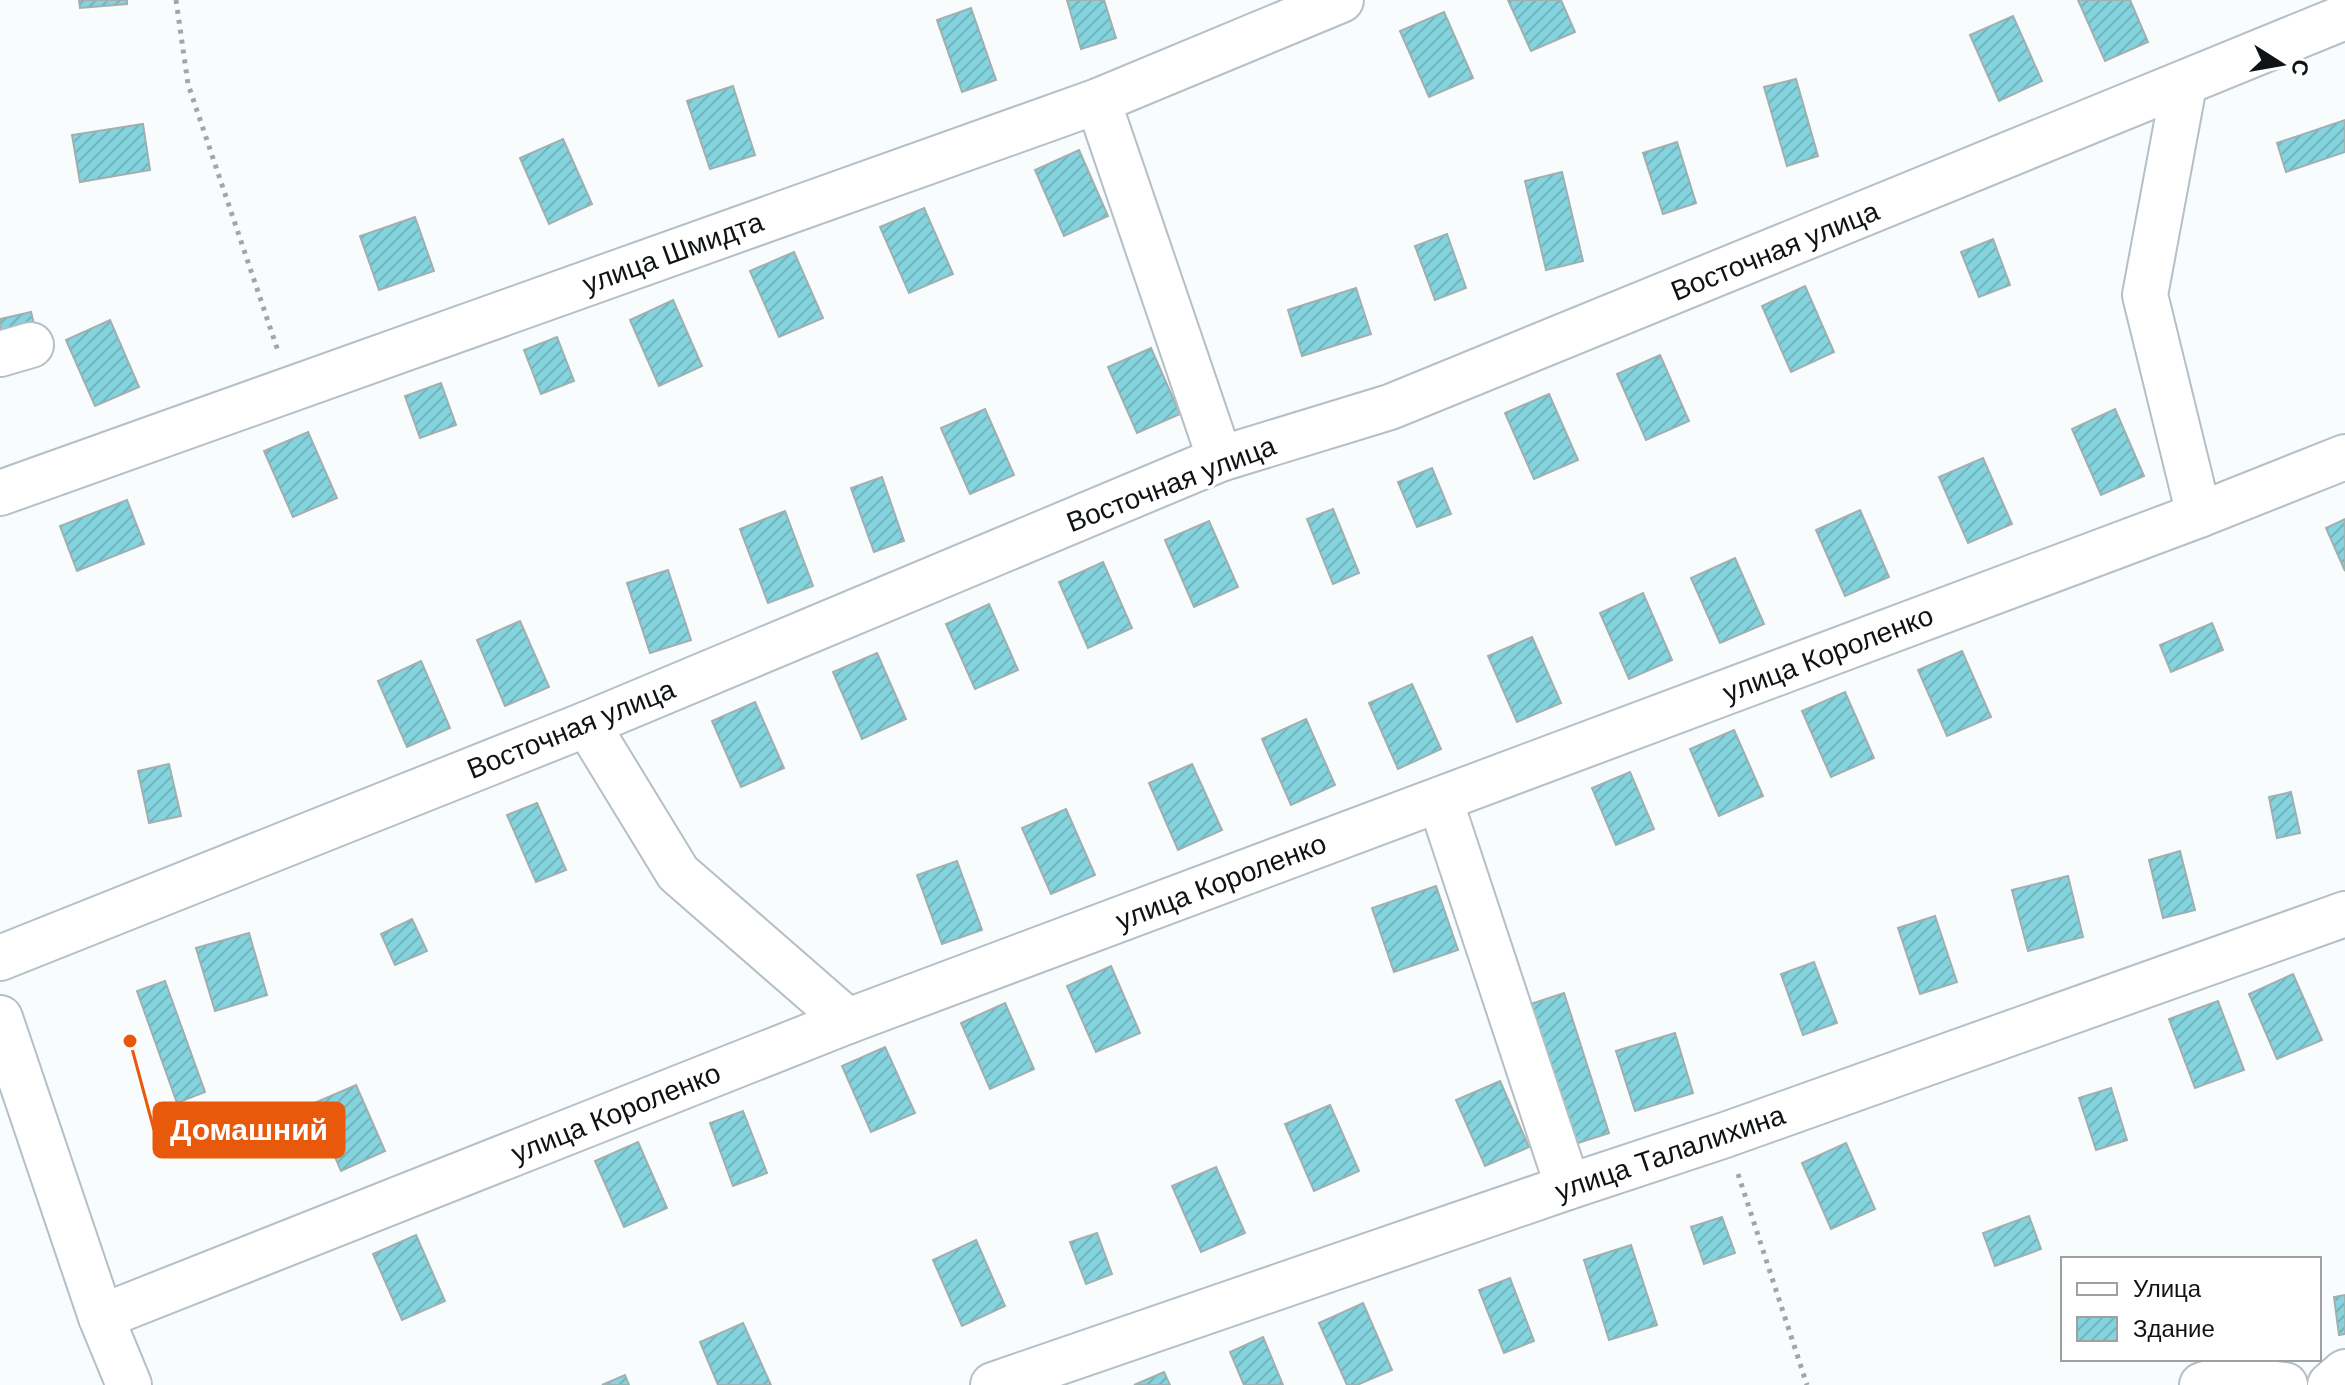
<svg xmlns="http://www.w3.org/2000/svg" width="2345" height="1385" font-family="Helvetica,sans-serif">
	<style>
		.building { fill: url(#building-hatch); stroke: #a1afb1; stroke-width: 2 }
		.lines { fill: none; stroke-linecap: round; stroke-linejoin: round }
		.minor-casing { stroke: #b4bfc6; stroke-width: 48 }
		.path { stroke: #a3a6a8; stroke-width: 5; stroke-dasharray: 4 6; stroke-linecap: butt }
		.minor { stroke: #fff; stroke-width: 44 }
		.labels { text-anchor: middle; dominant-baseline: central; stroke-width: 7; stroke-linejoin: round; paint-order: stroke }
		.street-label { font-size: 28px; fill: #0f1315; stroke: #fff }
		.leader { fill: none; stroke: #e8590c; stroke-width: 3 }
		.callout-dot { fill: #e8590c; stroke: #fff; stroke-width: 3 }
		.callout { fill: #e8590c; stroke: #e8590c; stroke-width: 3 }
		.callout-label { font-size: 30px; text-anchor: middle; font-weight: bold; fill: #fff }
	</style>
	<defs>
		<pattern id="building-hatch" width="6" height="6" patternUnits="userSpaceOnUse" patternTransform="scale(2)"><rect width="6" height="6" fill="#83d4de"/><path d="M-1 1l2-2M0 6l6-6M5 7l2-2" fill="none" stroke="#70b5be"/></pattern>
	</defs>
	<rect width="100%" height="100%" fill="#f9fcfd"/>
	<g class="building">
		<polygon points="79,0 127,0 127,4 80,8"/>
		<polygon points="1067,0 1104,0 1116,38 1081,49"/>
		<polygon points="1508,0 1561,0 1575,32 1531,51"/>
		<polygon points="2078,0 2130,0 2148,42 2105,61"/>
		<polygon points="971,8 996,80 962,92 937,20"/>
		<polygon points="1444,12 1473,78 1429,97 1400,31"/>
		<polygon points="2013,16 2042,81 1999,101 1970,35"/>
		<polygon points="1796,79 1818,156 1787,166 1764,87"/>
		<polygon points="733,86 755,155 710,169 687,101"/>
		<polygon points="2345,120 2345,152 2286,172 2277,143"/>
		<polygon points="143,124 150,170 80,182 72,135"/>
		<polygon points="563,139 592,204 549,224 520,158"/>
		<polygon points="1677,142 1696,203 1663,214 1643,153"/>
		<polygon points="1079,150 1108,216 1064,236 1035,170"/>
		<polygon points="1562,172 1583,261 1546,270 1525,181"/>
		<polygon points="924,208 953,274 909,293 880,227"/>
		<polygon points="415,217 434,271 379,290 360,236"/>
		<polygon points="1447,234 1466,288 1435,300 1415,246"/>
		<polygon points="1993,239 2010,285 1979,297 1961,252"/>
		<polygon points="794,252 823,318 779,337 750,271"/>
		<polygon points="1805,286 1834,352 1791,372 1762,306"/>
		<polygon points="1356,288 1371,334 1302,356 1288,310"/>
		<polygon points="673,300 702,366 659,386 630,320"/>
		<polygon points="31,312 37,336 0,346 0,319"/>
		<polygon points="110,320 139,387 95,406 66,340"/>
		<polygon points="557,337 574,381 541,394 524,350"/>
		<polygon points="1151,348 1180,414 1137,433 1108,367"/>
		<polygon points="1660,355 1689,421 1646,440 1617,374"/>
		<polygon points="441,383 456,425 420,438 405,396"/>
		<polygon points="1549,394 1578,460 1534,479 1505,413"/>
		<polygon points="985,409 1014,475 970,494 941,428"/>
		<polygon points="2115,409 2144,476 2101,495 2072,429"/>
		<polygon points="308,432 337,498 293,517 264,451"/>
		<polygon points="1983,458 2012,524 1968,543 1939,477"/>
		<polygon points="1432,468 1451,514 1417,527 1398,482"/>
		<polygon points="882,477 904,541 874,552 851,488"/>
		<polygon points="127,500 144,544 77,571 60,526"/>
		<polygon points="1333,509 1359,573 1333,584 1307,519"/>
		<polygon points="1860,510 1889,577 1845,596 1816,530"/>
		<polygon points="785,511 813,586 768,603 740,529"/>
		<polygon points="2345,519 2345,571 2326,528"/>
		<polygon points="1209,521 1238,587 1194,607 1165,540"/>
		<polygon points="1735,558 1764,624 1720,643 1691,578"/>
		<polygon points="1103,562 1132,628 1088,648 1059,582"/>
		<polygon points="668,570 691,640 650,653 627,583"/>
		<polygon points="1643,593 1672,660 1629,679 1600,613"/>
		<polygon points="989,604 1018,670 975,689 946,624"/>
		<polygon points="520,621 549,687 505,706 477,640"/>
		<polygon points="2212,623 2223,650 2171,672 2160,645"/>
		<polygon points="1532,637 1561,703 1517,722 1488,656"/>
		<polygon points="1962,651 1991,717 1947,736 1918,670"/>
		<polygon points="877,653 906,719 862,739 833,672"/>
		<polygon points="421,661 450,728 407,747 378,681"/>
		<polygon points="1412,684 1441,749 1398,769 1369,703"/>
		<polygon points="1845,692 1874,758 1831,777 1802,711"/>
		<polygon points="755,702 784,768 741,787 712,721"/>
		<polygon points="1306,719 1335,785 1291,805 1262,739"/>
		<polygon points="1734,730 1763,796 1719,816 1690,749"/>
		<polygon points="169,764 181,816 149,823 138,771"/>
		<polygon points="1192,764 1222,830 1178,850 1149,783"/>
		<polygon points="1630,772 1654,829 1616,845 1592,788"/>
		<polygon points="2291,792 2300,833 2277,838 2269,797"/>
		<polygon points="537,803 566,870 536,882 507,815"/>
		<polygon points="1066,809 1095,875 1051,894 1022,828"/>
		<polygon points="2180,851 2195,910 2163,918 2149,860"/>
		<polygon points="957,861 982,930 942,944 917,875"/>
		<polygon points="2068,876 2083,937 2028,951 2012,890"/>
		<polygon points="1436,886 1458,950 1394,972 1372,908"/>
		<polygon points="1935,916 1957,982 1920,994 1898,928"/>
		<polygon points="412,919 427,951 395,965 381,934"/>
		<polygon points="249,933 267,995 215,1011 196,948"/>
		<polygon points="1814,962 1837,1023 1803,1035 1781,974"/>
		<polygon points="1111,966 1140,1033 1096,1052 1067,986"/>
		<polygon points="2293,974 2322,1040 2277,1059 2249,994"/>
		<polygon points="165,981 205,1092 177,1103 137,991"/>
		<polygon points="1564,993 1609,1133 1575,1144 1531,1004"/>
		<polygon points="2218,1001 2244,1070 2195,1088 2169,1019"/>
		<polygon points="1005,1003 1034,1069 990,1089 961,1023"/>
		<polygon points="1675,1033 1693,1093 1635,1111 1616,1051"/>
		<polygon points="885,1047 915,1113 871,1132 842,1066"/>
		<polygon points="1500,1081 1529,1147 1485,1166 1456,1100"/>
		<polygon points="356,1085 385,1151 341,1171 312,1104"/>
		<polygon points="2111,1088 2127,1140 2096,1150 2079,1098"/>
		<polygon points="1330,1105 1359,1171 1314,1191 1285,1124"/>
		<polygon points="743,1111 767,1173 733,1186 710,1123"/>
		<polygon points="638,1142 667,1208 624,1227 595,1161"/>
		<polygon points="1846,1143 1875,1209 1831,1229 1802,1163"/>
		<polygon points="1216,1167 1245,1233 1201,1252 1172,1186"/>
		<polygon points="2029,1216 2041,1249 1995,1266 1983,1233"/>
		<polygon points="1722,1217 1735,1253 1704,1264 1691,1227"/>
		<polygon points="1097,1233 1112,1274 1086,1284 1070,1242"/>
		<polygon points="416,1235 445,1301 402,1320 373,1254"/>
		<polygon points="976,1240 1005,1306 962,1326 933,1260"/>
		<polygon points="1631,1245 1657,1325 1609,1340 1584,1260"/>
		<polygon points="1510,1278 1534,1341 1504,1353 1479,1290"/>
		<polygon points="2345,1295 2345,1334 2339,1335 2334,1297"/>
		<polygon points="1363,1303 1392,1370 1357,1385 1347,1385 1319,1323"/>
		<polygon points="743,1323 771,1385 718,1385 700,1342"/>
		<polygon points="1263,1337 1283,1385 1244,1385 1230,1352"/>
		<polygon points="1164,1372 1170,1385 1134,1385"/>
		<polygon points="625,1375 629,1385 602,1385"/>
	</g>
	<g class="lines">
		<defs>
			<g id="minor">
				<polyline points="2184,85 2145,295 2199,515"/>
				<polyline points="1098,101 1220,459"/>
				<polyline points="0,354 31,345"/>
				<polyline points="0,493 1098,101 1341,0"/>
				<polyline points="587,724 678,873 848,1021"/>
				<polyline points="1440,800 1568,1187"/>
				<polyline points="0,958 587,724 1220,459 1390,407 2345,17"/>
				<polyline points="0,1018 101,1317 129,1385"/>
				<polyline points="101,1317 848,1021 2199,515 2345,457"/>
				<polyline points="993,1385 1568,1187 1725,1135 2345,914"/>
				<polyline points="2202,1385 2225,1378 2285,1385"/>
				<polyline points="2330,1385 2345,1372"/>
			</g>
		</defs>
		<use href="#minor" class="minor-casing"/>
		<g class="path">
			<polyline points="176,0 188,84 278,351"/>
			<polyline points="1738,1174 1807,1385"/>
		</g>
		<use href="#minor" class="minor"/>
	</g>
	<g class="labels">
		<g class="street-label">
			<text transform="translate(1775 251) rotate(-22)">Восточная улица</text>
			<text transform="translate(673 253) rotate(-20)">улица Шмидта</text>
			<text transform="translate(1171 484) rotate(-21)">Восточная улица</text>
			<text transform="translate(1828 654) rotate(-21)">улица Короленко</text>
			<text transform="translate(571 729) rotate(-22)">Восточная улица</text>
			<text transform="translate(1221 882) rotate(-21)">улица Короленко</text>
			<text transform="translate(616 1113) rotate(-22)">улица Короленко</text>
			<text transform="translate(1670 1153) rotate(-19)">улица Талалихина</text>
		</g>
	</g>
	<path class="leader" d="M130 1041L154 1130"/>
	<circle class="callout-dot" cx="130" cy="1041" r="8"/>
	<rect class="callout" x="154" y="1103" width="190" height="54" rx="8"/>
	<g class="callout-label">
		<text x="249" y="1140">Домашний</text>
	</g>
	<rect x="2061" y="1257" width="260" height="104" fill="#ffffff" stroke="#9fa1a1" stroke-width="2"/>
	<rect x="2077" y="1283" width="40" height="12" fill="#ffffff" stroke="#9fa1a1" stroke-width="2"/>
	<text x="2133" y="1297" font-size="24" fill="#0f1315">Улица</text>
	<rect x="2077" y="1317" width="40" height="24" fill="url(#building-hatch)" stroke="#9fa1a1" stroke-width="2"/>
	<text x="2133" y="1337" font-size="24" fill="#0f1315">Здание</text>
	<g transform="translate(2281 64) rotate(101)" stroke="#ffffff" stroke-width="6" paint-order="stroke">
	<path d="M0-6L14 30L0 20L-14 30Z" fill="#0f1315"/>
	<text y="-12" font-size="22" font-weight="bold" text-anchor="middle" fill="#0f1315">С</text>
	</g>
</svg>
